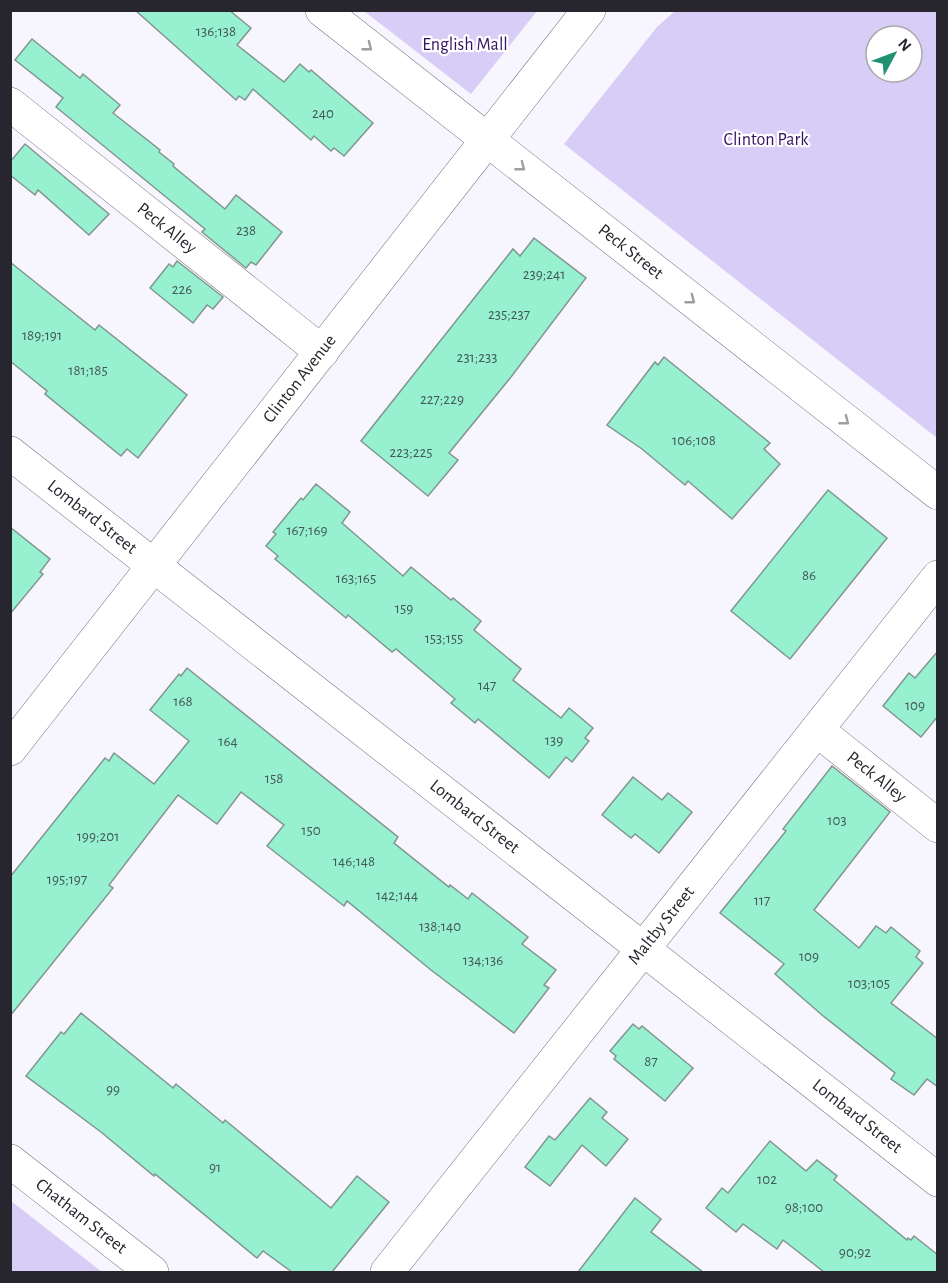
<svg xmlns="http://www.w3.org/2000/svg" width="948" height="1283" font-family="'Alegreya Sans',sans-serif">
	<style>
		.green { fill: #d8cdf7; fill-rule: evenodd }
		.building { fill: #97f1d1; stroke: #81968e; stroke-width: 1.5 }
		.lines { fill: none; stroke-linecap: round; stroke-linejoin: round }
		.minor-casing { stroke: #767182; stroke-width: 34 }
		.minor { stroke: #fff; stroke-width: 33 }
		.oneway { stroke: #9e9da0 }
		.labels { text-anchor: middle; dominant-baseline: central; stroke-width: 4.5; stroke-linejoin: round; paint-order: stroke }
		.number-label { font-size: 15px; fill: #435856 }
		.park-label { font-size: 18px; fill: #341262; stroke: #fff }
		.street-label { font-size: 18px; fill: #27252d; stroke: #fff }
	</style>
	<rect width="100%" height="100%" fill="#f7f5fd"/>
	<g class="green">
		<polygon points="364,11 537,11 471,94"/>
		<path d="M675 11H937V438L564 144 657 27ZM876 36H912V72H876Z"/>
		<polygon points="10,1201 11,1201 102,1272 11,1272"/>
	</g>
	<g class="building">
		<polygon points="135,10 229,10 251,28 237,45 284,82 300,64 309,72 311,70 373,123 344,156 334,148 331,151 314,136 311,140 253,89 245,100 239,96 236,100"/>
		<polygon points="32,39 80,78 83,74 120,105 113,113 160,150 159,152 174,164 173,166 225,209 236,195 282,232 256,265 251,262 246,268 202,232 205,229 56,107 63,98 15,60"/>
		<polygon points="25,144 109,214 89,235 38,190 35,195 10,175 10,162"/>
		<polygon points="534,238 586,278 511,377 449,453 458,460 428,496 361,441 513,249 520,256"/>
		<polygon points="177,261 223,297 213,309 207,305 193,323 150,288 169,264 173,267"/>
		<polygon points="10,262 95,330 99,325 187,395 138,458 127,449 121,456 45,394 47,391 10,361"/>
		<polygon points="664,357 770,443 764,449 780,464 732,519 688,481 685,485 642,449 607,425 655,362 658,365"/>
		<polygon points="316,484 350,512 342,523 403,576 411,567 451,600 453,598 481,621 474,630 521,669 513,680 561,718 569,708 593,728 585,738 589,741 572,762 566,757 549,778 478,719 475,723 451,703 455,699 396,649 392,652 348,615 346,618 275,559 278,556 266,546 276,534 273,532 301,498 303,500"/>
		<polygon points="828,490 887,538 790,659 731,611"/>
		<polygon points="10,527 50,559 40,572 43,574 10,614"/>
		<polygon points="938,651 938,716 921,737 883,706 909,673 915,678"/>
		<polygon points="187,668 398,837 394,843 449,887 450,885 468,899 472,893 528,937 522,944 556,970 544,985 549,988 514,1033 431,970 347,901 344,906 267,846 284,825 241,792 217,824 178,795 109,885 113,888 10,1016 10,877 105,758 109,761 114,753 154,784 189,741 150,710 179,674 181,676"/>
		<polygon points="832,766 890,812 814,910 859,948 876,926 886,933 891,927 920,951 916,957 923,963 891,1003 938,1039 938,1087 927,1079 914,1095 891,1079 895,1073 822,1015 775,974 784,964 720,913 786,831 783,829"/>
		<polygon points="633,777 662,800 668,793 692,812 659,853 635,834 631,838 602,815"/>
		<polygon points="81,1013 173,1088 176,1084 223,1123 225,1120 331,1208 357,1176 389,1202 332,1272 292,1272 263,1251 257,1258 155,1174 154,1176 101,1132 26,1076 61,1032 64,1034"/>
		<polygon points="633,1024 639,1029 642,1026 693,1068 665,1101 614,1059 616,1056 610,1051"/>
		<polygon points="590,1098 607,1112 602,1118 628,1139 606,1166 582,1145 550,1186 525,1167 549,1136 555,1140"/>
		<polygon points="770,1141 806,1171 817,1160 837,1176 834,1180 907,1240 908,1238 911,1240 914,1236 938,1255 938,1272 824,1272 783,1240 777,1249 743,1224 736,1232 706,1208 722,1188 728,1193"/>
		<polygon points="635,1198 661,1219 651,1232 703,1272 578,1272"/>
	</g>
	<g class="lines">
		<defs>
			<g id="minor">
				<path id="s1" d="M322 10 938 493"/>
				<path id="s2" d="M10 104 322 352"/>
				<path id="s3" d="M10 453 938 1180"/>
				<path id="s4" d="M817 730 938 826"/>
				<path id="s5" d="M10 749 589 10"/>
				<path id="s6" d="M10 1161 152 1272"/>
				<path id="s7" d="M387 1272 938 577"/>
			</g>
		</defs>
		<use href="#minor" class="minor-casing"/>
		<use href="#minor" class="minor"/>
	</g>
	<defs><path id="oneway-chevron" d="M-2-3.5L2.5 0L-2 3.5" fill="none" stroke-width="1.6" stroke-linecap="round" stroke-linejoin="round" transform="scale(1.5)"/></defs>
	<g class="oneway">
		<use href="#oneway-chevron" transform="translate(368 47) rotate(38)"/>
		<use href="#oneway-chevron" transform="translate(521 167) rotate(38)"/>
		<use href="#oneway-chevron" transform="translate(691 300) rotate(38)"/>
		<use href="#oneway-chevron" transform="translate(845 421) rotate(38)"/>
	</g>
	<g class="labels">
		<g class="number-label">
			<text x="216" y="31">136;138</text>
			<text x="323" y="113">240</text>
			<text x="246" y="230">238</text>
			<text x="544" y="274">239;241</text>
			<text x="182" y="289">226</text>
			<text x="509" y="314">235;237</text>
			<text x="42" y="335">189;191</text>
			<text x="477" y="357">231;233</text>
			<text x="88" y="370">181;185</text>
			<text x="442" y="399">227;229</text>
			<text x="694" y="440">106;108</text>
			<text x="411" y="452">223;225</text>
			<text x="307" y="530">167;169</text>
			<text x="809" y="575">86</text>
			<text x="356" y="578">163;165</text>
			<text x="404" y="608">159</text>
			<text x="444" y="638">153;155</text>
			<text x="487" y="685">147</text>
			<text x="183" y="701">168</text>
			<text x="915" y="705">109</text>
			<text x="554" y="740">139</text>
			<text x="228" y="741">164</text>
			<text x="274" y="778">158</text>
			<text x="837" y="820">103</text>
			<text x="311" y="830">150</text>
			<text x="98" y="836">199;201</text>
			<text x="354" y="861">146;148</text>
			<text x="67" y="879">195;197</text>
			<text x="397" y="895">142;144</text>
			<text x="762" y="900">117</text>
			<text x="440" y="926">138;140</text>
			<text x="809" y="956">109</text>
			<text x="483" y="960">134;136</text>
			<text x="869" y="983">103;105</text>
			<text x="651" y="1061">87</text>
			<text x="113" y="1089">99</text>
			<text x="215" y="1167">91</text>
			<text x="767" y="1179">102</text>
			<text x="804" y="1207">98;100</text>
			<text x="855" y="1252">90;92</text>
		</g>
		<g class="park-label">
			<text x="465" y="45">English Mall</text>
			<text x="766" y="140">Clinton Park</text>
		</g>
		<g class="street-label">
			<text stroke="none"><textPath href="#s2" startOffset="200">Peck Alley</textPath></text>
			<text stroke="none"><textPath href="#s1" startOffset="392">Peck Street</textPath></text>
			<text stroke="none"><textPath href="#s5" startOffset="470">Clinton Avenue</textPath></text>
			<text stroke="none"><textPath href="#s3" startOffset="104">Lombard Street</textPath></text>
			<text stroke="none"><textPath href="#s4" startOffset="76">Peck Alley</textPath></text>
			<text stroke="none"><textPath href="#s3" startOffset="590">Lombard Street</textPath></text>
			<text stroke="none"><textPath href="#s7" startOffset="442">Maltby Street</textPath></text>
			<text stroke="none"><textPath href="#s3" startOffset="1076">Lombard Street</textPath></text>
			<text stroke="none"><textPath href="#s6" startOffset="90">Chatham Street</textPath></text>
		</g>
	</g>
	<rect width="948" height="1283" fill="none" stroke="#27252d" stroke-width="24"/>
	<g transform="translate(894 54) rotate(49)"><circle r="28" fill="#ffffff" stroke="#a9a8ab" stroke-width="1.5"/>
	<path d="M0-4.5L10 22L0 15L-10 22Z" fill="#219172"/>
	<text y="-9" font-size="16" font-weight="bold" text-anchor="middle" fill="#27252d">N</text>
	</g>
</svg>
